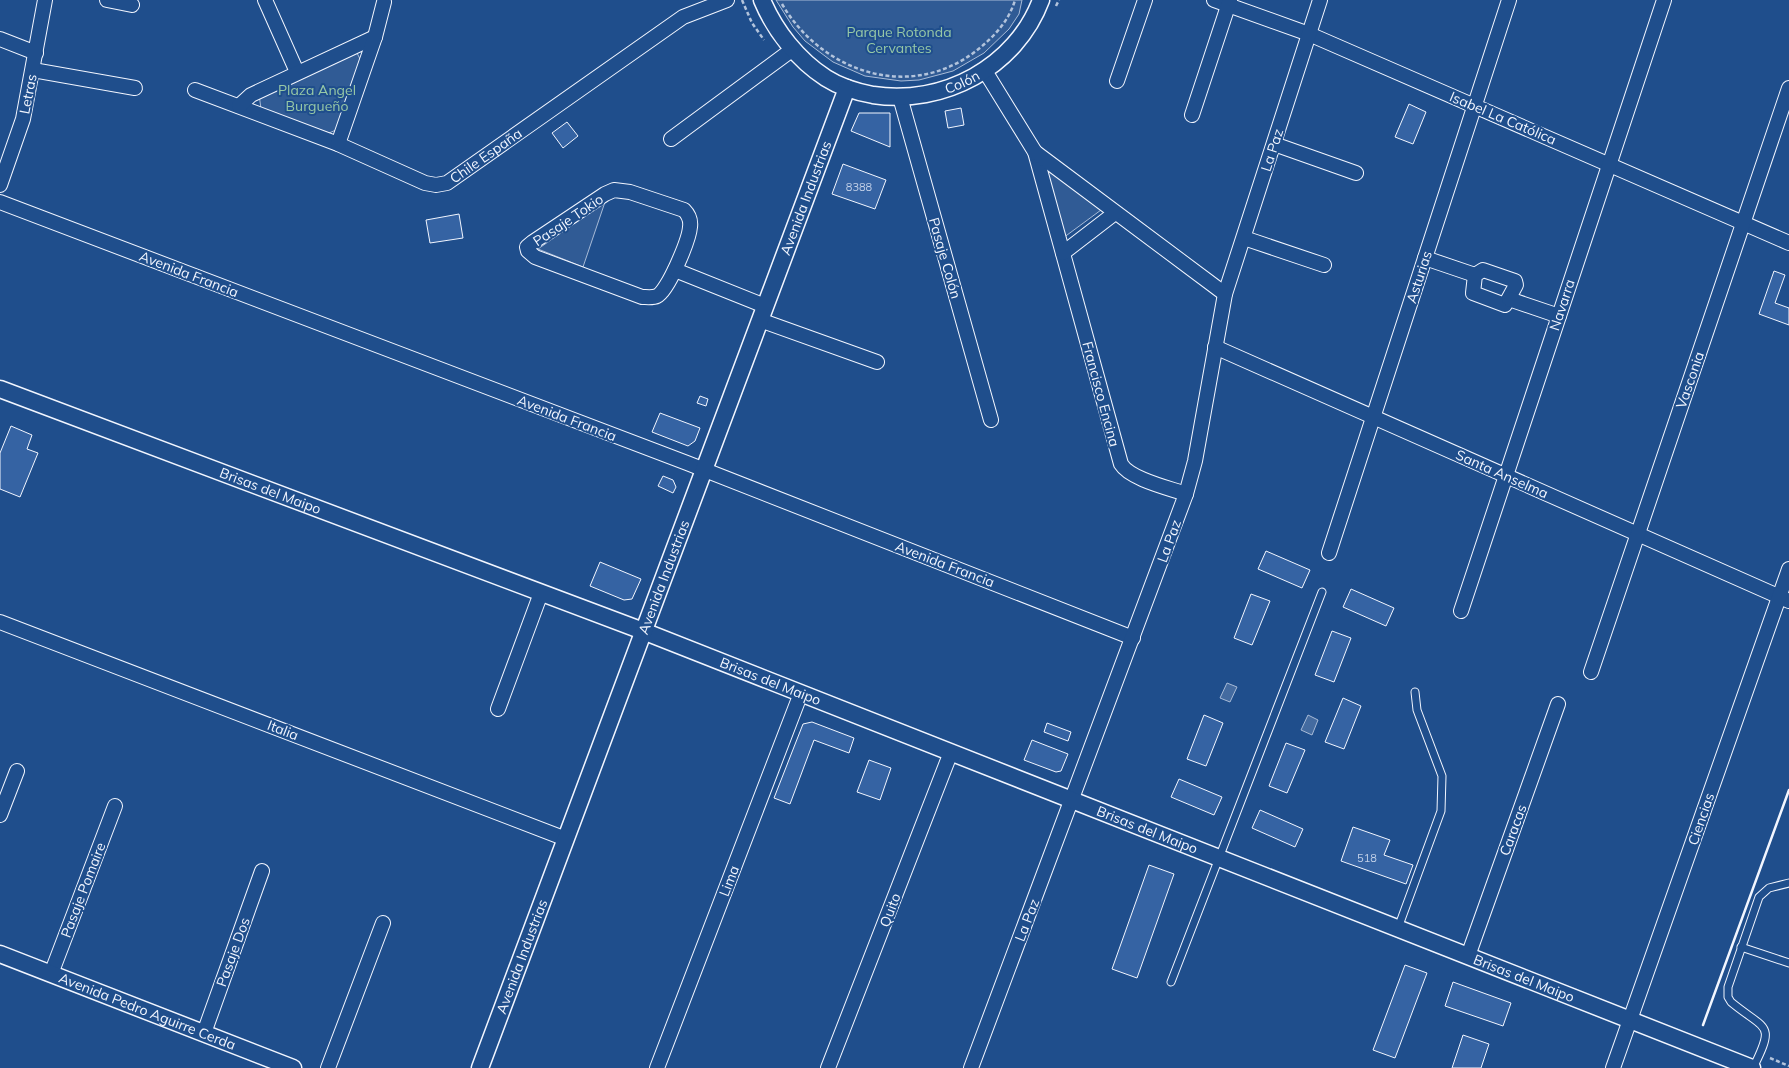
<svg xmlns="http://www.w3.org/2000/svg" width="1789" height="1068" font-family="Mulish,sans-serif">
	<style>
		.built { fill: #305b95; stroke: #a8bbd7 }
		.water { fill: #446ba0; stroke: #a8bbd7 }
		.building { fill: #3563a3; stroke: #f2f6ff }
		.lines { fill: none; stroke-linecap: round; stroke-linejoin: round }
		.service-casing { stroke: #f2f6ff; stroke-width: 9 }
		.minor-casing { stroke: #f2f6ff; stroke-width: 16 }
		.tertiary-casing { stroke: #f2f6ff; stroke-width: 19 }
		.path { stroke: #b3c4dc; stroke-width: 2.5; stroke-dasharray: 4 2.5; stroke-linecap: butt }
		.service { stroke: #1f4e8c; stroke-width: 7 }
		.minor { stroke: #1f4e8c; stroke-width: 14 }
		.tertiary { stroke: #1f4e8c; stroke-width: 16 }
		.wall { stroke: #f2f6ff; stroke-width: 2.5 }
		.labels { text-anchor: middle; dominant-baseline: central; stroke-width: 4; stroke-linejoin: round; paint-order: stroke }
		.number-label { font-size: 11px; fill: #c3d1e8 }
		.park-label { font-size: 14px; fill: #97c8a6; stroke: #1f4e8c }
		.street-label { font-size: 14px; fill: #f2f6ff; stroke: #1f4e8c }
	</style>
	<rect width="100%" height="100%" fill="#1f4e8c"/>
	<g class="built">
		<polygon points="776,0 1022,0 1019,14 1009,29 984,53 953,71 919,80 901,81 865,76 833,62 805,41 793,27"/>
		<polygon points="355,49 361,61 336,130 329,133 261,109 259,94"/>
		<polygon points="1043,166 1101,210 1063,238"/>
		<polygon points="605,202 583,267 538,249"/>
	</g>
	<g class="water">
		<polygon points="1227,683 1237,687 1230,702 1220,698"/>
		<polygon points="1308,715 1318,720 1312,735 1301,730"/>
	</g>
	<g class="building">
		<polygon points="1409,104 1426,112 1413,144 1395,137"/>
		<polygon points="961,108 964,125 948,128 945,111"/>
		<polygon points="859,113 890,113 890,147 851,131"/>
		<polygon points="567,122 578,136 563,148 552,133"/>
		<polygon points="843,164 886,180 875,209 832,194"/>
		<polygon points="459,214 463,238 430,243 426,220"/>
		<polygon points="1774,271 1785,275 1775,303 1789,308 1789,325 1759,314"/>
		<polygon points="700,396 708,399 706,406 697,403"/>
		<polygon points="660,413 700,428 695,441 688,446 652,432"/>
		<polygon points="11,426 32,435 27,449 38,453 20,497 0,489 0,453"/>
		<polygon points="663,476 673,480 676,487 673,493 658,486"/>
		<polygon points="1266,551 1310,570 1302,588 1258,569"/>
		<polygon points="600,562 641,579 632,599 624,600 590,586"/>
		<polygon points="1351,589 1394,608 1386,626 1343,607"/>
		<polygon points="1251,594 1270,601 1252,645 1234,638"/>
		<polygon points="1332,631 1351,638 1334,682 1315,675"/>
		<polygon points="1343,698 1361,706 1344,749 1325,742"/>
		<polygon points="1204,715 1223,723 1206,766 1187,759"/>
		<polygon points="812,722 854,738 849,753 814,740 790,804 774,798 803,724"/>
		<polygon points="1047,723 1071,732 1068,741 1044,732"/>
		<polygon points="1032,740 1068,754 1061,771 1056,772 1024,760"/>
		<polygon points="1286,743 1305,750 1287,793 1269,786"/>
		<polygon points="869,760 891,768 880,800 857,792"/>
		<polygon points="1179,779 1222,797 1214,815 1171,797"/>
		<polygon points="1260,810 1303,829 1295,847 1252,828"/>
		<polygon points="1353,827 1390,840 1384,855 1413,865 1406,884 1341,861"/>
		<polygon points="1149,865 1174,874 1137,978 1112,969"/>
		<polygon points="1405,965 1427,973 1395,1058 1373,1050"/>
		<polygon points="1453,982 1511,1003 1503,1026 1445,1006"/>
		<polygon points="1463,1035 1489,1044 1481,1068 1452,1068"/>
	</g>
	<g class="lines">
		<defs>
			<g id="service">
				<polyline points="1398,928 1441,811 1442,776 1417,710 1415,692"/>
				<polyline points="1741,947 1789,963"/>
				<polyline points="1171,982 1322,592"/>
				<path d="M1753 1068C1776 1022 1766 1031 1731 1002L1728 997V987L1759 897 1769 888 1789 883"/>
			</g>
			<g id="minor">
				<polyline points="107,0 132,5"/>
				<polyline points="265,0 297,72"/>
				<polyline points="1214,0 1309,34 1789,243"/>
				<polyline points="0,39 36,53"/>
				<polyline points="33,70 135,88"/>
				<path d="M985 71 1035 152 1121 464C1130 479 1169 488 1186 494"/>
				<polyline points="1117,81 1145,0"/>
				<path id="s1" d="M195 90 338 144 425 183 436 185 447 183 683 17 727 0"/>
				<polyline points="900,97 991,420"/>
				<polyline points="239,106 251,95 375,37"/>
				<polyline points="1192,115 1230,0"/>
				<polyline points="671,139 793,49"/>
				<polyline points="338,144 375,37 384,2"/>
				<polyline points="1274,144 1356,173"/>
				<polyline points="1035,152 1225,294"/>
				<polyline points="0,185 23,119 45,0"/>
				<path d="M614 190 630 192 684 210C689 215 691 220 690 227 689 240 668 291 657 296 653 298 646 297 642 297L535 257 528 251 527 247 533 242 605 194Z"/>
				<polyline points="0,202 687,463 1133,638"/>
				<polyline points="1244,238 1324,265"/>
				<polyline points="1063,253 1115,213"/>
				<polyline points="1425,258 1475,275"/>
				<polyline points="675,270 765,306"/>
				<polygon points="1483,270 1515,281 1516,285 1505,305 1473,293 1475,275"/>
				<polyline points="1509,299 1559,316"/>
				<polyline points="760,320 877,362"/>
				<polyline points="1215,347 1789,601"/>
				<polyline points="1329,553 1509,0"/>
				<polyline points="1461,611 1664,0"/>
				<polyline points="0,622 566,839"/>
				<polyline points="1591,672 1789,88"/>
				<polyline points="498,709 541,593"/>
				<polyline points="0,815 17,771"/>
				<polyline points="1468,956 1558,704"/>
				<polyline points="51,974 115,806"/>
				<polyline points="204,1033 262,871"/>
				<polyline points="328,1068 383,923"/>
				<polyline points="657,1068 801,693"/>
				<polyline points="828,1068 951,752"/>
				<polyline points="971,1068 1186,494 1195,461 1225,294 1320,0"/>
				<polyline points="1613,1068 1789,569"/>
			</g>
			<g id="tertiary">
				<path id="s2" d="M762 0C775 31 798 60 826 78 840 87 857 92 873 95 943 106 1016 67 1041 0"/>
				<path id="s3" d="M0 389 643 631 1752 1068"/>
				<path id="s4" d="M0 954 293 1068"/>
				<path id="s5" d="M480 1068 847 88"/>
			</g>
		</defs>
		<use href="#service" class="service-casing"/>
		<use href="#minor" class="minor-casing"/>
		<use href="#tertiary" class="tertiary-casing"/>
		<g class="path">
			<polyline points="742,0 752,23 764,40"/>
			<path d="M782 4C822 72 909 102 976 51 994 37 1009 21 1015 0"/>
			<polyline points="1056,6 1059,0"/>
			<polyline points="1770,1058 1789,1066"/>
		</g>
		<use href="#service" class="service"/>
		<use href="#minor" class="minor"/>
		<use href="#tertiary" class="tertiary"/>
		<polyline class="wall" points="1703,1025 1789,790"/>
	</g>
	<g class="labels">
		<g class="number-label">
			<text x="859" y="187">8388</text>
			<text x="1367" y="858">518</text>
		</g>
		<g class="park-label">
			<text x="899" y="32">Parque Rotonda<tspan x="899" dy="16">Cervantes</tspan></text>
			<text x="317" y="90">Plaza Angel<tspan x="317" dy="16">Burgueño</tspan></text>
		</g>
		<g class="street-label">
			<text stroke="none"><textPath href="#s2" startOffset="244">Colón</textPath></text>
			<text transform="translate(28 94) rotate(-79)">Letras</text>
			<text transform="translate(1503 118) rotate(23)">Isabel La Católica</text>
			<text transform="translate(1272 150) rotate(-72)">La Paz</text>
			<text stroke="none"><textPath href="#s1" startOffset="318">Chile España</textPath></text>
			<text stroke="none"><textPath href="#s5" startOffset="929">Avenida Industrias</textPath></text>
			<text transform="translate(568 220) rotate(-34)">Pasaje Tokio</text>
			<text transform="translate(945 258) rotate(74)">Pasaje Colón</text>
			<text transform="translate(189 274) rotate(21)">Avenida Francia</text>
			<text transform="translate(1419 277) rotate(-72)">Asturias</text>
			<text transform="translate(1562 305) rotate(-72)">Navarra</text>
			<text transform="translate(1690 380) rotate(-71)">Vasconia</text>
			<text transform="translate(1101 394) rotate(75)">Francisco Encina</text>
			<text transform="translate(567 418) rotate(21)">Avenida Francia</text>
			<text transform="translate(1502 474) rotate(24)">Santa Anselma</text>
			<text stroke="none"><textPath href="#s3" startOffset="289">Brisas del Maipo</textPath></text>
			<text transform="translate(1169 541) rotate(-70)">La Paz</text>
			<text transform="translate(945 564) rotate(21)">Avenida Francia</text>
			<text stroke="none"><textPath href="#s5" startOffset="524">Avenida Industrias</textPath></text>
			<text stroke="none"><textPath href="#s3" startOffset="824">Brisas del Maipo</textPath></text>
			<text transform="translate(283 730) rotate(21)">Italia</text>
			<text transform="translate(1701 819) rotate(-71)">Ciencias</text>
			<text stroke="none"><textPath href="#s3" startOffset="1229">Brisas del Maipo</textPath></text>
			<text transform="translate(1513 830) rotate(-70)">Caracas</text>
			<text transform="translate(729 881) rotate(-69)">Lima</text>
			<text transform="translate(83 890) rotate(-69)">Pasaje Pomaire</text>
			<text transform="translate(890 910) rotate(-69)">Quito</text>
			<text transform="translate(1027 920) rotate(-69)">La Paz</text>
			<text transform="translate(233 952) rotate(-70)">Pasaje Dos</text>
			<text stroke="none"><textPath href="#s5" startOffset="119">Avenida Industrias</textPath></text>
			<text stroke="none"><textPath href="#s3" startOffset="1634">Brisas del Maipo</textPath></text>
			<text stroke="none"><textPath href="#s4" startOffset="158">Avenida Pedro Aguirre Cerda</textPath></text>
		</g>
	</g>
</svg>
